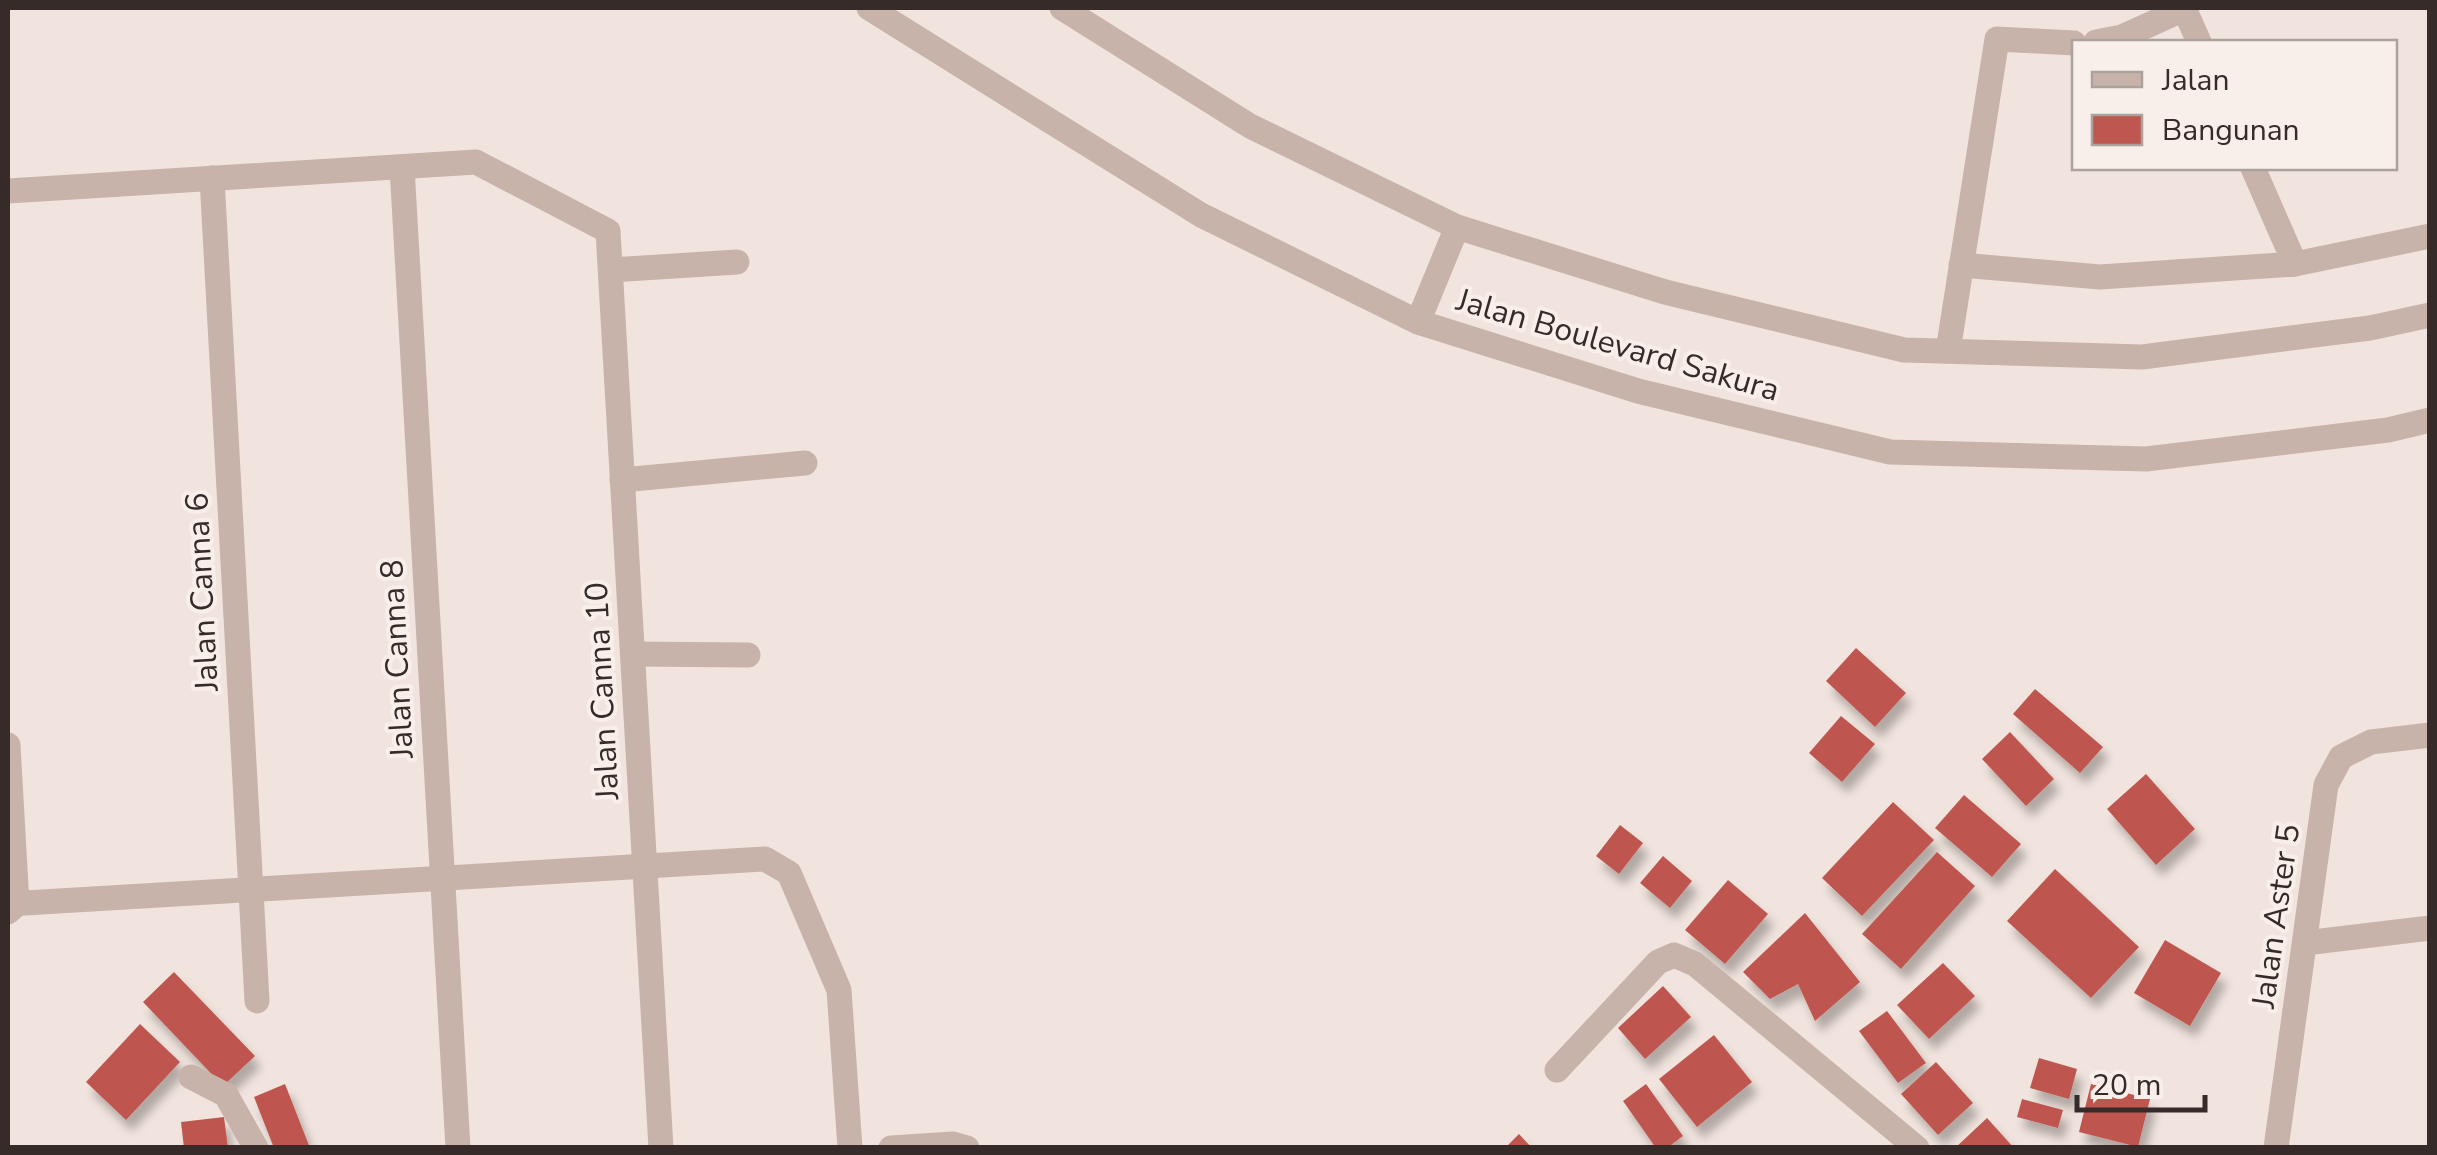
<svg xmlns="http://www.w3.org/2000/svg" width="2437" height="1155" font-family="'Nunito Sans',sans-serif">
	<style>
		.building { fill: #be574f; filter: url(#shadow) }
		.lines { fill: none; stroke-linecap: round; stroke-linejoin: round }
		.minor { stroke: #c8b3aa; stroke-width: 25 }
		.labels { text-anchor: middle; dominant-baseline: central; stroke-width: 8; stroke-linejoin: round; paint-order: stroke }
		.street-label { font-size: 32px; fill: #362b29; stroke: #f9efea }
	</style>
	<defs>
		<filter id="shadow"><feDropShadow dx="6" dy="11" stdDeviation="5" flood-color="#0004"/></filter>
	</defs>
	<rect width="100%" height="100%" fill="#f1e4de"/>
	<g class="building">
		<polygon points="1856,648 1906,693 1875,727 1826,681"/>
		<polygon points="2035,689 2103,747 2080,773 2013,714"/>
		<polygon points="1841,716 1875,744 1842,782 1809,753"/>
		<polygon points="2010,732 2054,779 2026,806 1982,759"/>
		<polygon points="2146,774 2195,829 2156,865 2107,809"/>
		<polygon points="1964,795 2021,844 1992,877 1935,828"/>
		<polygon points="1893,802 1934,840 1862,916 1822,878"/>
		<polygon points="1620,825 1643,843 1619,874 1596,856"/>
		<polygon points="1937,852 1975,886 1901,969 1862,934"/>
		<polygon points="1663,856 1692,881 1670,908 1640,883"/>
		<polygon points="2055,869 2139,947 2091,998 2007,921"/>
		<polygon points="1728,880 1768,914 1725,964 1685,930"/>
		<polygon points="1805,913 1860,982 1815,1021 1798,984 1770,999 1743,972"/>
		<polygon points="2165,940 2221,973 2190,1026 2134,993"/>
		<polygon points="1943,963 1975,996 1929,1039 1897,1005"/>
		<polygon points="174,972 255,1056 223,1086 143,1002"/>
		<polygon points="1663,986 1691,1017 1645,1059 1618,1028"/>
		<polygon points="1887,1011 1926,1063 1898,1083 1859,1031"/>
		<polygon points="140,1024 180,1062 126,1120 86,1082"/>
		<polygon points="1714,1035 1752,1082 1697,1127 1659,1079"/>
		<polygon points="2039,1058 2077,1069 2069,1099 2030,1088"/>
		<polygon points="1936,1062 1973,1103 1938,1135 1901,1094"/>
		<polygon points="285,1084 310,1148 274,1148 254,1097"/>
		<polygon points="1646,1084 1683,1136 1667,1148 1656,1148 1623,1101"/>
		<polygon points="2091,1084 2150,1099 2138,1147 2079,1132"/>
		<polygon points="2022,1099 2063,1110 2058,1128 2017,1117"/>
		<polygon points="224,1117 228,1148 184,1148 181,1122"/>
		<polygon points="1987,1118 2014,1148 1955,1148"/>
		<polygon points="1519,1134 1532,1148 1505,1148"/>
	</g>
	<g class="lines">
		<g class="minor">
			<polyline points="869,8 1201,215 1418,322 1638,391 1890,452 2146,459 2388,430 2430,420"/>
			<polyline points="1062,8 1250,126 1457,227 1665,292 1904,350 2142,357 2370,328 2430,315"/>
			<polyline points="2184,8 2199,42"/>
			<polyline points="2096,42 2122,37 2186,8"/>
			<polyline points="402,167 458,1148"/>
			<polyline points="2253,168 2295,264"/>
			<polyline points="212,178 257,1001"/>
			<polyline points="8,191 476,162 608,231 661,1148"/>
			<polyline points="1961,265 2100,277 2295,264 2430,236"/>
			<polyline points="611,270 737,262"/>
			<polyline points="1418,322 1457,227"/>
			<polyline points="1948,351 1997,39 2074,43"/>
			<polyline points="622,480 805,463"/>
			<polyline points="633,654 748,655"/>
			<polyline points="8,745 17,904 8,912"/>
			<polyline points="8,904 765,859 789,873 839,990 850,1148"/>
			<polyline points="2305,943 2430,928"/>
			<polyline points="1557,1070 1658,962 1674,955 1695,964 1917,1148"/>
			<polyline points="191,1077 226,1095 256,1148"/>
			<polyline points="891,1148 953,1144 967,1148"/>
			<polyline points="2276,1148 2326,785 2341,757 2371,742 2430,735"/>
		</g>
	</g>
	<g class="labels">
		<g class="street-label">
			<text transform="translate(1618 345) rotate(16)">Jalan Boulevard Sakura</text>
			<text transform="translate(202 592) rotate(-93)">Jalan Canna 6</text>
			<text transform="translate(397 659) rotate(-93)">Jalan Canna 8</text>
			<text transform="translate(602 691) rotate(-93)">Jalan Canna 10</text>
			<text transform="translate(2276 916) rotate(-82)">Jalan Aster 5</text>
		</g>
	</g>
	<rect width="2437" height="1155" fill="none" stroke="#362b29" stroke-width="20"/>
	<rect x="2072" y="40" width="325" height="130" fill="#f9efea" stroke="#aba19d" stroke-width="2.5"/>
	<rect x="2092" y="72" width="50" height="15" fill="#c8b3aa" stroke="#aba19d" stroke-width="2.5"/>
	<text x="2162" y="90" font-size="30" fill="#362b29">Jalan</text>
	<rect x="2092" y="115" width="50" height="30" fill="#be574f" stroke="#aba19d" stroke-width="2.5"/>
	<text x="2162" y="140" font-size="30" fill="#362b29">Bangunan</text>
	<path d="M2077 1095v15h128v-15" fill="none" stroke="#362b29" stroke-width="5"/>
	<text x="2092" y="1095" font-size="30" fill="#362b29" stroke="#f9efea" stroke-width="8" paint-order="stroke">20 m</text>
</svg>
